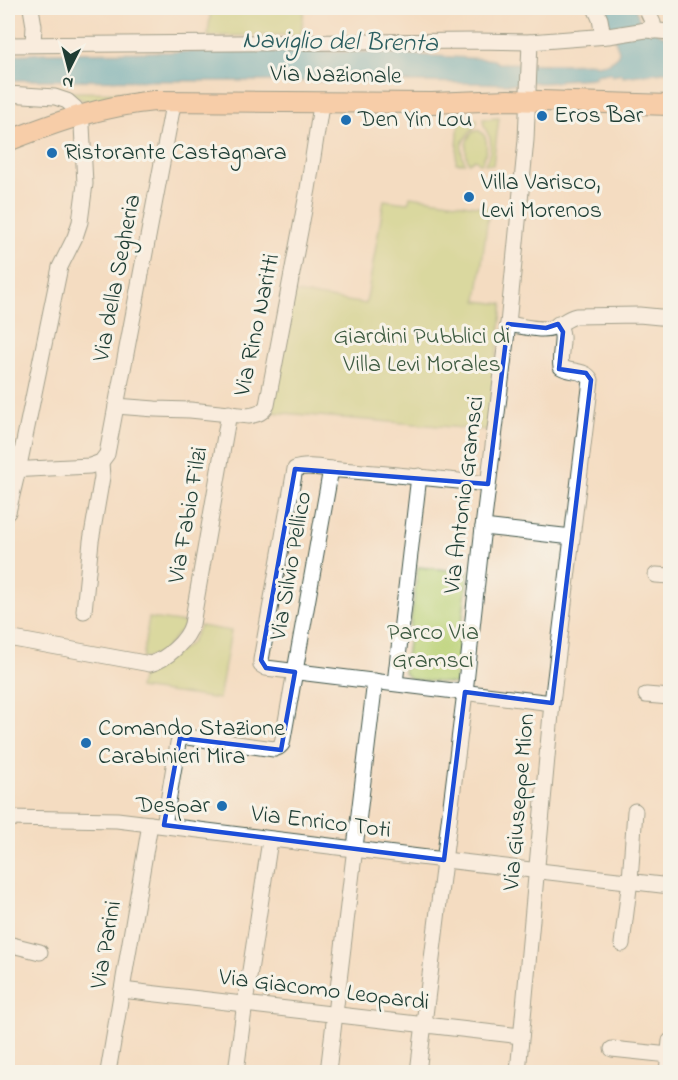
<svg xmlns="http://www.w3.org/2000/svg" width="678" height="1080" font-family="'Indie Flower',sans-serif">
	<style>
		.green { fill: #bbd277; stroke: #6d8856; stroke-width: 1.5 }
		.water { fill: #43a7c3; stroke: #31727c; stroke-width: 1.5 }
		.lines { fill: none; stroke-linecap: round; stroke-linejoin: round }
		.minor-casing { stroke: #3f5549; stroke-width: 17 }
		.major-casing { stroke: #3f5549; stroke-width: 22 }
		.minor { stroke: #fff; stroke-width: 15 }
		.major { stroke: #fabb8b; stroke-width: 20 }
		.marked { fill: none; stroke: #1d4ed8; stroke-width: 4.5; stroke-linejoin: round }
		.poi-dot { fill: #1f6fb2; stroke: #f7f3e8; stroke-width: 2 }
		.labels { text-anchor: middle; dominant-baseline: central; stroke-width: 6; stroke-linejoin: round; paint-order: stroke }
		.street-label { font-size: 24px; fill: #1f3d34; stroke: #f7f3e8 }
		.poi-label { font-size: 24px; fill: #1f3d34; stroke: #f7f3e8; text-anchor: start }
		.park-label { font-size: 24px; fill: #3e5b41; stroke: #f7f3e8 }
		.water-label { font-size: 26px; font-style: italic; fill: #2a5d5f; stroke: #f7f3e8 }
	</style>
	<rect width="100%" height="100%" fill="#f7f3e8"/>
	<filter id="ink" filterUnits="userSpaceOnUse"><feTurbulence type="fractalNoise" baseFrequency=".0167" numOctaves="2"/><feDisplacementMap in="SourceGraphic" scale="12" xChannelSelector="R" yChannelSelector="G"/><feConvolveMatrix kernelMatrix="1 2 1 2 8 2 1 2 1" color-interpolation-filters="sRGB"/></filter>
	<filter id="wash" filterUnits="userSpaceOnUse"><feTurbulence type="fractalNoise" baseFrequency=".008" numOctaves="4" result="noise"/><feDisplacementMap in="SourceGraphic" scale="24" xChannelSelector="R" yChannelSelector="G"/><feGaussianBlur stdDeviation="1.35" result="paint"/><feColorMatrix in="noise" values="0 0 0 0 0 0 0 0 0 0 0 0 0 0 0 0 0 1.4 0 .05"/><feComposite in="paint" operator="in"/></filter>
	<g filter="url(#wash)">
		<rect width="100%" height="100%" fill="#f4dcc1"/>
		<g class="green">
			<polygon points="211,8 304,8 301,35 208,36"/>
			<polygon points="64,92 156,93 88,102"/>
			<path d="M499 118 493 165 485 164C489 157 492 147 490 138 487 131 483 127 483 119Z"/>
			<path d="M459 119H477V124C465 137 456 144 465 163H456Z"/>
			<path d="M478 130C491 137 487 153 481 164L475 159 469 163C464 151 464 134 478 130Z"/>
			<polygon points="410,196 489,208 477,301 503,304 487,430 271,412 292,292 366,304 384,200 407,203 409,201"/>
			<polygon points="418,567 468,572 455,684 412,679 404,673"/>
			<polygon points="149,618 187,623 161,654 142,659"/>
			<polygon points="200,626 231,631 219,699 139,688 143,668 170,658 191,643"/>
		</g>
		<path class="water" d="M603 8H635L641 24 670 39V72H664L623 77 622 74 612 76 611 73 595 75V78L560 80 559 82 540 83 524 81 520 84 418 82 8 80V55L46 53 306 51 363 52 487 59 494 60 498 63 558 64 594 63 595 65 610 63 611 61C616 59 618 56 619 51Z"/>
	</g>
	<g filter="url(#ink)">
		<g class="lines">
			<defs>
				<g id="minor">
					<polyline points="31,8 34,26 33,44"/>
					<polyline points="595,8 600,19 603,36"/>
					<polyline points="646,8 653,23 654,31"/>
					<polyline points="8,45 476,41 530,42 608,36 646,30 670,32"/>
					<polyline points="8,94 55,97 67,101 75,108 82,125 85,184 80,222 75,237 60,267 20,461 8,512"/>
					<path d="M508 324C522 326 541 332 554 327 562 324 567 318 576 316L639 315 670 318"/>
					<path d="M116 406 155 409 190 410 249 416C258 414 263 413 267 405L308 189 320 112V101"/>
					<polyline points="10,470 90,466 101,462 107,454 172,110 173,100"/>
					<path d="M488 484C439 479 390 474 340 470 327 469 306 464 295 469L261 660V665L266 668 552 703"/>
					<polyline points="483,527 572,537"/>
					<polyline points="656,575 670,576"/>
					<polyline points="84,611 91,541 102,477 101,462"/>
					<path d="M8 638 150 664C166 660 188 640 192 624L229 413"/>
					<polyline points="395,683 419,476"/>
					<polyline points="646,695 670,697"/>
					<polyline points="8,818 117,820 419,857 670,886"/>
					<polyline points="164,825 178,743 180,738 187,737 274,749 279,747 282,744 331,469"/>
					<polyline points="8,944 40,952"/>
					<polyline points="622,944 630,880 635,811"/>
					<polyline points="122,990 521,1036"/>
					<polyline points="612,1049 669,1055"/>
					<polyline points="108,1072 150,824"/>
					<polyline points="236,1072 244,1010 270,840"/>
					<polyline points="328,1072 375,681"/>
					<polyline points="418,1072 465,692 483,527 508,324 526,140 530,42"/>
					<path d="M518 1072 552 703 591 380C586 369 570 373 561 367 558 353 567 337 558 324"/>
					<polyline points="667,1072 670,1041"/>
				</g>
				<path id="major" d="M8 141C56 122 102 106 154 101L432 103 508 100 670 105"/>
			</defs>
			<use href="#minor" class="minor-casing"/>
			<use href="#major" class="major-casing"/>
			<use href="#minor" class="minor"/>
			<use href="#major" class="major"/>
		</g>
	</g>
	<path d="M0 0H678V1080H0ZM508 324 546 328 558 324 563 332 559 369 586 373 591 380 552 703 465 692 444 860 164 825 180 738 281 750 295 672 266 668 261 660 295 469 488 484Z" fill="#f4dcc1" fill-opacity=".55" fill-rule="evenodd"/>
	<path class="marked" d="M508 324 546 328 558 324 563 332 559 369 586 373 591 380 552 703 465 692 444 860 164 825 180 738 281 750 295 672 266 668 261 660 295 469 488 484Z"/>
	<g class="poi-dot">
		<circle cx="542" cy="116" r="6"/>
		<circle cx="346" cy="120" r="6"/>
		<circle cx="52" cy="153" r="6"/>
		<circle cx="469" cy="197" r="6"/>
		<circle cx="86" cy="743" r="6"/>
		<circle cx="222" cy="806" r="6"/>
	</g>
	<g class="labels">
		<g class="street-label">
			<text transform="translate(336 76) rotate(1)">Via Nazionale</text>
			<text transform="translate(118 278) rotate(-79)">Via della Segheria</text>
			<text transform="translate(258 325) rotate(-78)">Via Rino Naritti</text>
			<text transform="translate(465 495) rotate(-83)">Via Antonio Gramsci</text>
			<text transform="translate(189 515) rotate(-80)">Via Fabio Filzi</text>
			<text transform="translate(292 566) rotate(-80)">Via Silvio Pellico</text>
			<text transform="translate(520 802) rotate(-85)">Via Giuseppe Mion</text>
			<text transform="translate(321 823) rotate(7)">Via Enrico Toti</text>
			<text transform="translate(107 945) rotate(-80)">Via Parini</text>
			<text transform="translate(324 991) rotate(7)">Via Giacomo Leopardi</text>
		</g>
		<g class="poi-label">
			<text x="554" y="116">Eros Bar</text>
			<text x="358" y="120">Den Yin Lou</text>
			<text x="64" y="153">Ristorante Castagnara</text>
			<text x="481" y="183">Villa Varisco,<tspan x="481" dy="28">Levi Morenos</tspan></text>
			<text x="98" y="729">Comando Stazione<tspan x="98" dy="28">Carabinieri Mira</tspan></text>
			<text x="210" y="806" text-anchor="end">Despar</text>
		</g>
		<g class="park-label">
			<text x="422" y="337">Giardini Pubblici di<tspan x="422" dy="28">Villa Levi Morales</tspan></text>
			<text x="433" y="633">Parco Via<tspan x="433" dy="28">Gramsci</tspan></text>
		</g>
		<g class="water-label">
			<text transform="translate(340 43) rotate(1)">Naviglio del Brenta</text>
		</g>
	</g>
	<rect width="678" height="1080" fill="none" stroke="#f7f3e8" stroke-width="30"/>
	<g transform="translate(69 69) rotate(186)" stroke="#f7f3e8" stroke-width="4.5" paint-order="stroke">
	<path d="M0-4.5L10 22L0 15L-10 22Z" fill="#1f3d34"/>
	<text y="-9" font-size="16" font-weight="bold" text-anchor="middle" fill="#1f3d34">N</text>
	</g>
</svg>
